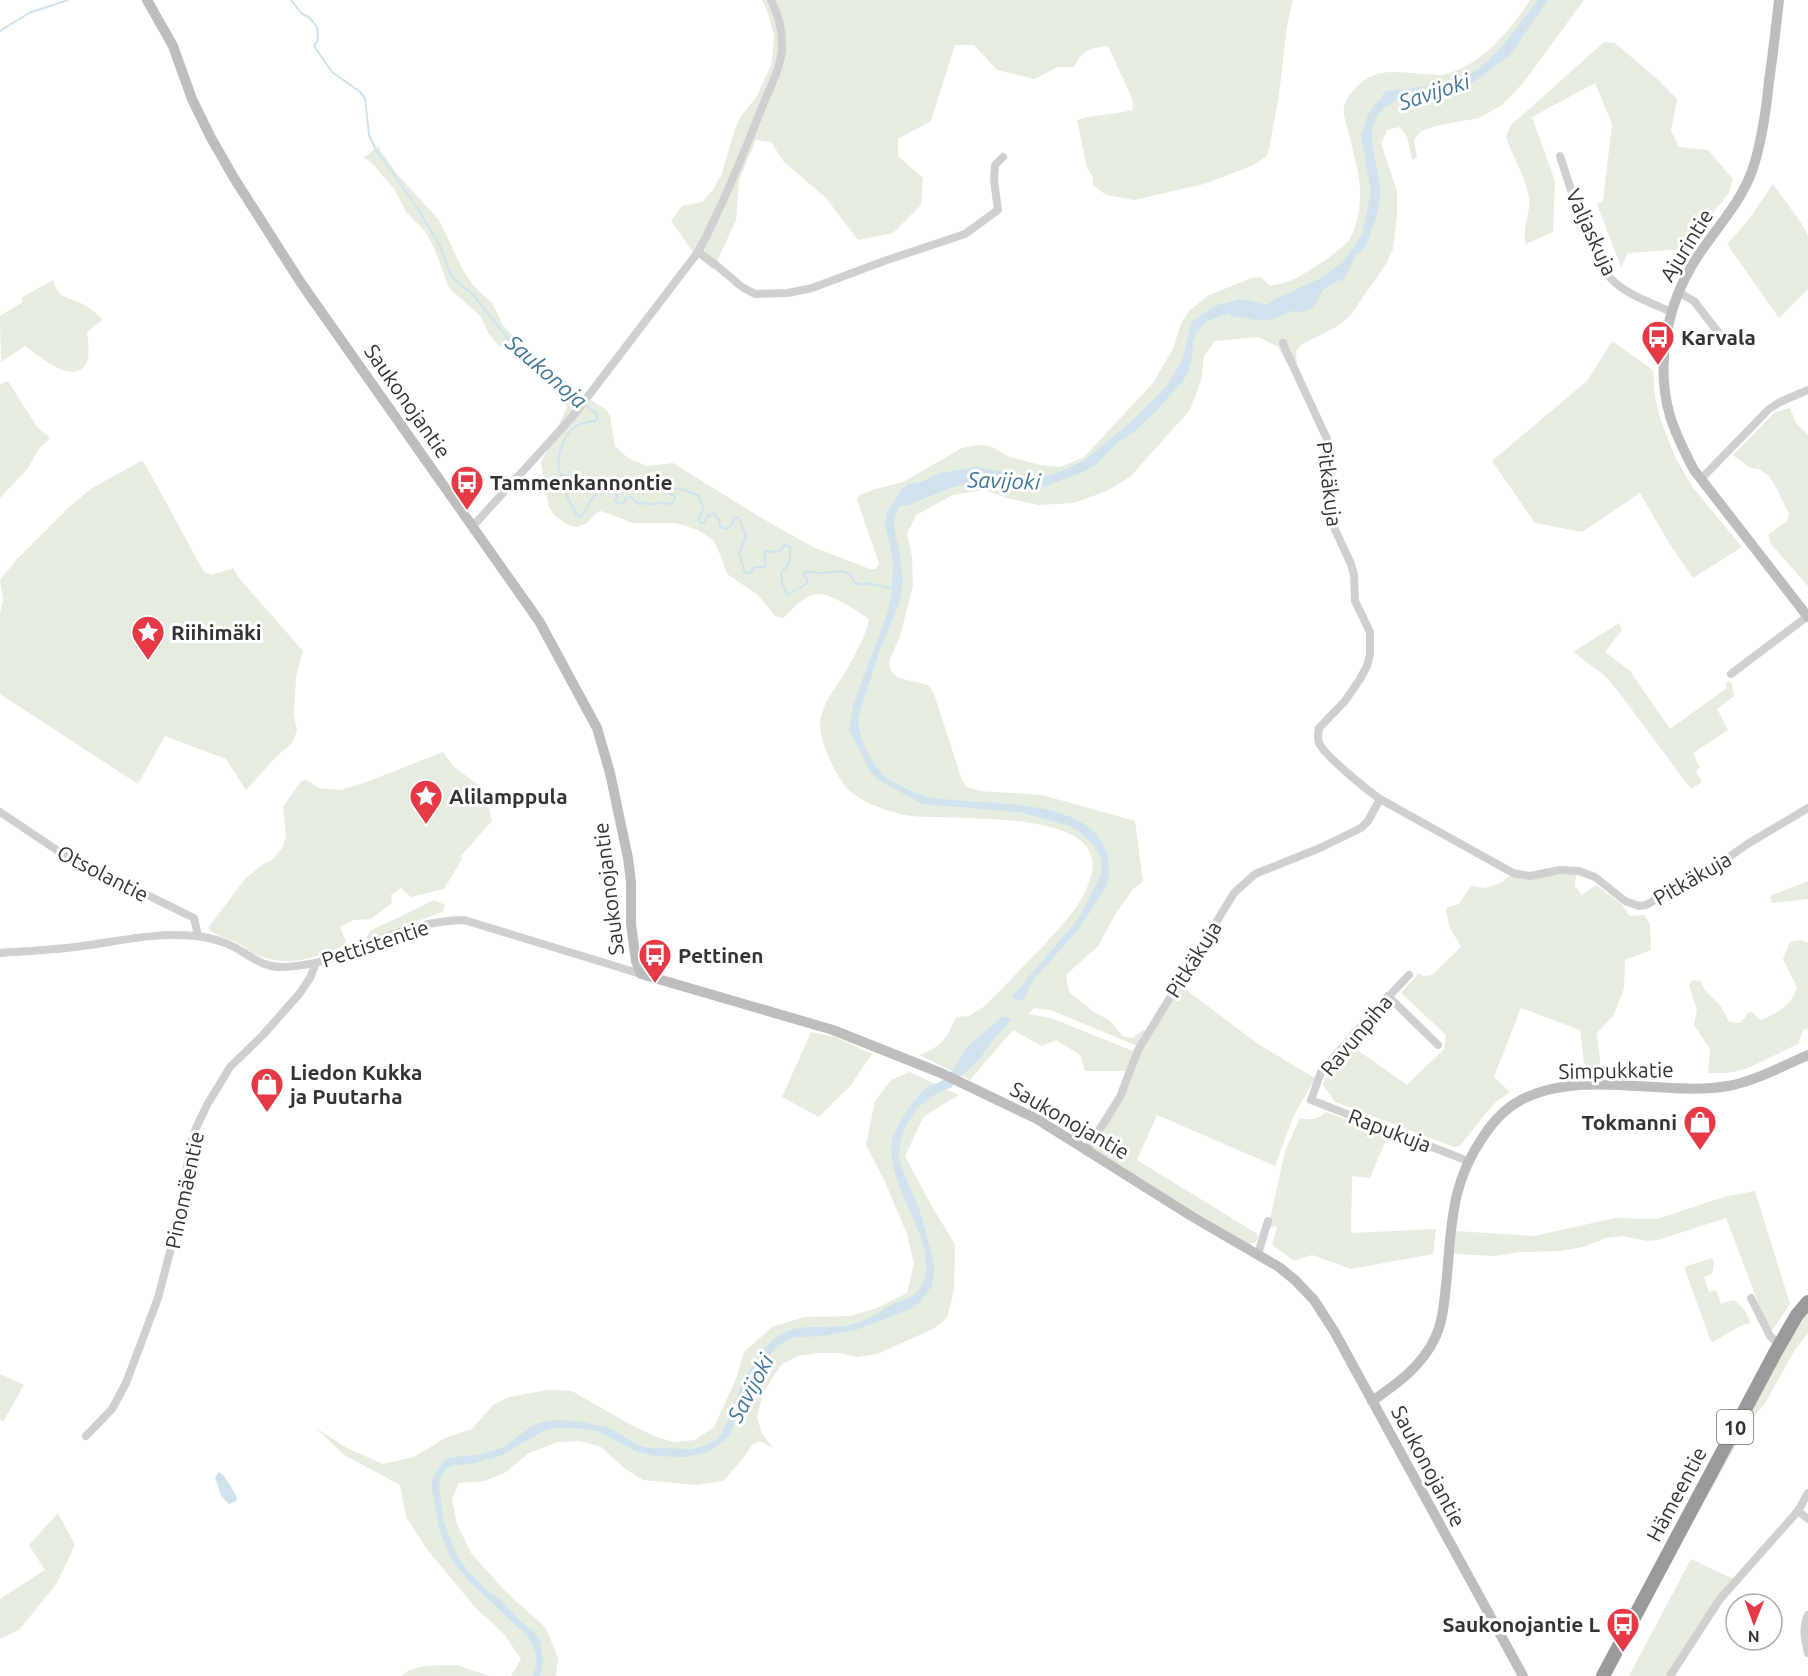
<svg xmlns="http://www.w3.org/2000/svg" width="1808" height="1676" font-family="Ubuntu,sans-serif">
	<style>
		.green { fill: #e6ecdf }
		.water { fill: #cfe2ee }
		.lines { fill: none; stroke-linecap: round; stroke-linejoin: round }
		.stream { stroke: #cfe2ee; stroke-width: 2 }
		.river { stroke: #cfe2ee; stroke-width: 15 }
		.street { stroke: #d0d0d0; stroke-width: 8 }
		.secondary { stroke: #bdbdbd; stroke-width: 10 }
		.highway { stroke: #9a9a9a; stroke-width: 14 }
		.labels { text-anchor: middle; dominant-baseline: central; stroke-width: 6; stroke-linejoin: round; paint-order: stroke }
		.shield { fill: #fff; stroke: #707070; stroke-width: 1.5 }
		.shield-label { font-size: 20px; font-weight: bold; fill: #333 }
		.street-label { font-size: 21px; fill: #333; stroke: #fff }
		.poi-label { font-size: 21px; font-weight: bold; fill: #333; stroke: #fff; text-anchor: start }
		.water-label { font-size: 22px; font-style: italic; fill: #3f7597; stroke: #fff }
	</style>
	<rect width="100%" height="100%" fill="#fff"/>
	<g class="green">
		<path d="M762 0H1293L1287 26 1279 95 1269 149 1267 156 1254 165 1204 184 1134 200 1106 195 1093 185V177L1087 168 1077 120C1096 114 1114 115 1133 110L1132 98 1108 46C1089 49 1084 48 1074 67H1058L1034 79 997 70 974 45H955L931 121 898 139V156L923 178 921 205 893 233 858 240 826 198 784 162 771 142 756 140 739 180 736 220 713 270 693 252 671 221 682 206 702 202 713 190 722 173 735 129 741 116 757 96 771 65 773 52 774 36 768 13Z"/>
		<path d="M1530 0H1584L1523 83 1502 105 1479 118 1440 125 1421 131 1414 140 1417 158 1412 160 1407 136 1399 127 1387 130 1381 143 1397 191V215L1393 249 1386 264 1350 316 1336 327 1301 345 1296 351 1297 367 1291 370 1278 347 1258 337 1215 341 1204 356 1201 381 1190 410 1130 477 1107 491 1074 503 1038 505 1007 498 984 490 953 495 916 515 907 534 912 557 913 586 900 636 889 661 891 671 898 678 925 684 930 687 935 697 962 780 967 787 979 791 1042 795 1135 821 1143 882 1133 889 1116 913 1098 946 1066 975 1069 992 1094 1012 1109 1020 1123 1036 1132 1038 1143 1030 1146 1031 1137 1046 1051 1010 1034 1008 1029 1014 1051 1018 1133 1051 1127 1071H1085L1080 1055 1056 1040 1042 1046 1013 1030 970 1080 919 1055C942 1047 947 1038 956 1017L969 1016 985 1006C1005 985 1025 965 1045 944 1060 927 1077 910 1086 890 1091 879 1095 866 1091 855 1077 811 950 820 911 816 892 813 868 805 852 793 840 784 828 757 823 742 814 714 828 699 843 676 850 665 856 652 862 640 865 633 868 626 869 619 858 611 831 594 818 594 805 594 792 610 783 618L775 616 758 595 727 574 719 552 713 540 698 530 676 523H633L601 511 596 513 587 523 577 527 568 525 554 515 549 507 541 463 567 407 538 372 522 359 498 345 489 334 480 316 449 288 435 250 425 231 406 212 395 190 370 161 363 158 380 145 379 148 397 174 439 220 463 270 474 286 492 303 503 325 519 343 530 350 579 393 604 408 610 415 615 446 628 458 646 466 673 463 760 517 813 547 870 569H876L879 563 857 500 860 495 872 490 903 482 962 448 977 445 990 446 1010 457 1040 465 1060 467 1084 457 1153 383 1173 349 1181 323 1190 310 1209 295 1252 278 1261 277 1270 286C1277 284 1285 283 1292 280 1304 275 1346 248 1351 237 1359 221 1362 197 1359 179 1357 164 1352 149 1349 134 1346 123 1340 109 1347 99 1368 67 1390 71 1423 74 1431 74 1439 76 1446 74 1481 65 1511 30 1530 0Z"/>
		<path d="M1604 42 1615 43 1656 78 1677 99 1671 131 1679 147 1708 150 1733 179 1729 193 1683 249 1628 253 1621 267 1597 204 1603 201 1612 124 1595 83 1532 117 1555 181 1553 232 1526 244C1521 230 1531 213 1529 198 1526 176 1512 157 1506 136L1511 125Z"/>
		<polygon points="1773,184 1802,224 1808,236 1808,289 1779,318 1727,244 1747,222"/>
		<path d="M53 280C59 301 70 296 86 306 91 309 97 314 102 318L101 321 87 332C88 341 90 353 87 362 75 388 38 355 25 346L1 362 0 316 23 302 21 298Z"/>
		<polygon points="1614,342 1653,370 1655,397 1661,421 1676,459 1694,489 1742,547 1693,578 1669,543 1640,493 1582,532 1535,523 1492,461 1587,381 1611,343"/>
		<polygon points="8,381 37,427 50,438 38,450 28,468 0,498 0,384"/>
		<polygon points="1790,408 1796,423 1808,435 1808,586 1770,543 1769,534 1787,521 1789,514 1775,485 1768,475 1760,470 1749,467 1733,455 1775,412"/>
		<polygon points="141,461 145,464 204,572 212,575 233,568 239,578 303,651 296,677 294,715 297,731 292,743 277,756 246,790 226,759 165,736 138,784 0,694 0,614 3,600 0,580 17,559 70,506 92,488"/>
		<polygon points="1619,623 1622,630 1605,652 1630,671 1670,729 1727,688 1725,683 1729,681 1732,684 1734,696 1717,709 1728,730 1693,753 1700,768 1696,771 1702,782 1691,789 1618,691 1604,675 1573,652"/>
		<path d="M443 752 453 766 489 793V809L492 821 461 856 462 859 444 889 411 897 401 888 391 895 392 903 371 919 353 920 340 927 347 944C318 958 288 968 257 955 249 952 244 946 237 943 226 937 217 937 208 928L245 879 263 864 272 860 282 848 286 836 283 807 301 781 306 780 319 788 340 790 364 783Z"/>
		<polygon points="1566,874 1576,875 1575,886 1582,895 1596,885 1621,904 1630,916 1644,915 1650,924 1651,950 1625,960 1624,989 1613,1016 1597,1033 1601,1071 1585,1071 1580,1030 1521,1008 1494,1077 1510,1092 1496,1102 1485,1114 1460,1146 1454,1147 1335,1102 1323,1085 1326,1078 1353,1047 1407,1085 1444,1049 1446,1035 1401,993 1419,973 1423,976 1432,975 1461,947 1449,926 1446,908 1459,904 1471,886 1484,888 1501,883 1510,876"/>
		<polygon points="1808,881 1808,899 1772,903 1770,897 1772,895"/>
		<polygon points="434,900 445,905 443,912 366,939 370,931"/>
		<path d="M1801 940 1808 943V1029L1803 1030 1798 1044 1746 1069 1728 1073H1708L1710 1049 1694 1025 1697 1010 1689 985 1692 980 1700 981 1705 990 1721 1006 1729 1022 1740 1023 1750 1011 1761 1020C1778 1012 1791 1007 1797 987L1783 959 1790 942Z"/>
		<polygon points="1180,985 1258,1044 1315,1078 1293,1117 1275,1166 1157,1115 1137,1160 1256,1233 1258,1237 1256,1242 1247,1244 1092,1148 1138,1057"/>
		<polygon points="811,1032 835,1037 872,1054 851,1085 819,1117 782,1097"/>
		<polygon points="910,1072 959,1095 924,1116 905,1156 931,1205 955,1244 954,1290 947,1318 933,1329 877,1354 857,1357 839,1353 818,1353 798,1356 781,1365 763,1393 757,1417 762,1434 773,1448 760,1441 752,1445 742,1460 723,1481 696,1485 643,1480 624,1468 601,1447 580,1441 558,1442 529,1453 506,1472 485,1481 459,1483 452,1499 457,1524 471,1553 505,1591 546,1628 558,1658 556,1676 511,1676 521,1659 504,1634 475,1607 426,1548 406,1517 400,1485 344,1455 316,1428 347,1448 383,1464 414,1457 445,1438 472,1429 493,1405 509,1397 548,1390 572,1391 633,1426 659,1438 675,1442 695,1440 714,1427 736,1379 744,1352 772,1327 804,1317 850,1316 877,1308 907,1293 914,1264 907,1234 885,1182 866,1145 875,1101 891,1080"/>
		<path d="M1326 1112 1388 1135 1370 1178 1352 1176 1351 1233 1436 1229 1433 1254 1351 1269 1312 1255 1294 1261 1272 1245 1277 1226 1268 1228 1285 1151 1300 1118C1311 1121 1317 1119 1326 1112Z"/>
		<polygon points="1755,1191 1790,1304 1771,1332 1764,1318 1726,1218 1658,1240 1648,1241 1623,1236 1606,1238 1583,1247 1560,1251 1521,1252 1494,1256 1454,1254 1456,1231 1534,1236 1615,1218 1657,1219 1727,1196"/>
		<polygon points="1712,1258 1714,1263 1712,1274 1704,1277 1709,1292 1716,1290 1721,1304 1734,1300 1744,1309 1751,1323 1740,1326 1713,1342 1711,1342 1684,1267"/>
		<polygon points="1808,1312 1808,1333 1795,1350 1764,1405 1750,1420 1704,1503 1732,1445 1784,1350"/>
		<polygon points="0,1374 24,1385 3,1422 0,1420"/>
		<polygon points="58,1513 75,1545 57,1583 19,1630 0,1639 0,1599 45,1570 29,1545"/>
		<polygon points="1691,1559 1736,1580 1670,1676 1629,1676"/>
		<path d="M457 1665 489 1676H402C414 1663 440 1666 457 1665Z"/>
	</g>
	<g class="water">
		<path d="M1538 0H1548L1509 56 1467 87 1401 98C1351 121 1381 156 1380 195 1380 207 1375 221 1371 232 1369 240 1365 251 1357 254L1342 282 1340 279 1323 290 1314 306 1308 310 1299 312 1273 309 1256 311 1233 312 1207 321 1196 333 1193 342 1192 358 1188 372 1183 381 1157 410 1135 431 1115 445 1097 464 1081 473 1045 486 1031 487 982 477 959 478 942 483 924 492 899 507 894 521V528L900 554 903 581 901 595 897 609 879 652 858 718C857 736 872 767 887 778 895 784 919 795 929 797 976 807 1090 793 1107 854 1110 865 1110 875 1107 886L1078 930 1033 980 1023 1001 1011 998 1079 918 1100 877 1102 868 1101 859 1094 845 1079 832 1070 826 1019 812 922 804 877 779 868 769 861 752 849 731 853 705 887 614 892 591 893 560 885 524 887 512 903 488 909 484 921 482 940 473 976 467 1022 475 1043 477 1060 472 1085 460 1130 423 1166 387 1182 361 1192 322 1214 306 1242 299 1267 305 1275 299 1319 279 1343 262 1362 235 1371 192 1361 136 1368 115 1374 106 1386 91C1410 88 1437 87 1460 79 1494 65 1516 27 1538 0Z"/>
		<path d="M1001 1016 1012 1019 994 1039 978 1061 960 1077 952 1087 934 1095 917 1108 905 1127 900 1142 899 1157 903 1172 919 1208 934 1263V1274L931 1287 921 1301 911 1309 858 1329 823 1336 795 1337 781 1344 765 1359 743 1400 731 1432 724 1441 707 1452 688 1457 655 1456 635 1451 598 1431 575 1428H554L543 1431 500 1456 472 1464 453 1465 447 1468 440 1478 439 1487 444 1523 457 1556 469 1572 489 1592 500 1599 520 1621 534 1632 540 1640 543 1661 540 1676H533C540 1662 536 1648 527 1636L468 1580 451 1559 439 1529 432 1489V1480L436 1472 446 1459 454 1457 479 1455 504 1447 533 1425 542 1422 555 1420 575 1421 607 1427 640 1446 647 1448 693 1449C726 1442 723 1428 735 1401 743 1381 758 1353 774 1339 793 1322 822 1329 845 1326 863 1324 877 1313 891 1305 898 1302 906 1299 913 1296 956 1255 879 1187 893 1137 897 1124 916 1096 926 1088 931 1084 938 1084 943 1080 954 1072 959 1058 968 1047 976 1037 989 1029 999 1020Z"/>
		<polygon points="219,1472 224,1476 237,1497 236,1501 229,1504 221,1496 215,1477"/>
	</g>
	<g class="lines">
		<g class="stream">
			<path d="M291 0 302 14 309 17 317 27 318 40 314 46 332 72 359 91 365 98 369 135 377 152 396 177 421 214 440 246 451 276 473 295 518 351 550 374 565 389 597 414V419L595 421C588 422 581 423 576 426 562 435 554 462 561 475L569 476 574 480 568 484 565 492 576 514 581 517 593 497 600 490 605 479 611 478 619 481V489L616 493 618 497 615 501 619 504 625 502 626 497 630 496 640 505 644 502C650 505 656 506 661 502L666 504 671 503 675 499 674 495 669 494V489C679 487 690 492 699 496L704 511C699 515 698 518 700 523H703L709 515 714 514 719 520 720 526 726 529 732 525 734 518 738 517 741 522 746 537 739 553 745 573H750L755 567H765C767 561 763 557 765 551 774 551 779 555 784 545L790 547C791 557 791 565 781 572L782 583 788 595 807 583V579L803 575 806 571C811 572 816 573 821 573 835 573 849 565 854 582L861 585 868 583 893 589"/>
			<polyline points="0,31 29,13 68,0"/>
		</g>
		<g class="river">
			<path d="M1236 310C1246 309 1253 313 1261 313 1271 313 1285 306 1293 301"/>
			<path d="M906 498C931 489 956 472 983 477"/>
		</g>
		<g class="street">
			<path d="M1560 156 1572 193 1583 211 1607 274C1621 293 1650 302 1671 312"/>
			<polyline points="698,252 716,265 742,287 755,294 788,293 812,288 887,260 965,234 998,210 994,180 995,165 1003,157"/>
			<polyline points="1678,292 1694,301 1721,336"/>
			<path d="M1283 343 1287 353 1327 439 1330 457 1332 523 1351 564 1354 575 1355 601 1370 632V654L1367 666 1360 679 1345 701 1319 728C1318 733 1317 738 1319 743 1324 755 1367 790 1380 799"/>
			<polyline points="1701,479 1769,409 1780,402 1808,390"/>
			<path d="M473 526 573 416 698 252C723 205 743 155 763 105 770 87 781 67 782 49 783 31 779 16 771 0"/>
			<polyline points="1731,674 1808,616"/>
			<polyline points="0,812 76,863 133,888 194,918 198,936"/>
			<path d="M0 953C27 951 55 950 82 946 120 941 157 932 195 936 208 937 222 941 234 947 251 956 263 968 284 967 300 966 318 963 333 958 346 954 358 947 371 942 400 931 432 920 464 920L641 974"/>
			<polyline points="1409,975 1367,1019 1321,1072 1311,1100 1468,1161"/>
			<polyline points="1388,996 1438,1045"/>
			<polyline points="1086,1151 1120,1097 1138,1050 1234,893 1255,874 1320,848 1361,828 1368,821 1380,799 1513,873 1530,876 1560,870 1579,871 1595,877 1625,901 1639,906 1646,905 1715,867 1746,845 1808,808"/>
			<polyline points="1258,1254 1268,1221"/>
			<polyline points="1751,1298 1770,1336 1780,1345"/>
			<polyline points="86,1436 112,1409 126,1383 158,1298 179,1217 190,1147 196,1128 207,1105 230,1067 263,1035 300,993 310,978 316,963"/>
			<polyline points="1798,1511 1808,1519"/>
			<path d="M1808 1615C1802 1627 1805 1641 1808 1653"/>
			<polyline points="1670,1676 1720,1599 1798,1511 1808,1493"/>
		</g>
		<g class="secondary">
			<polyline points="147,0 173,46 192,99 210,136 234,178 301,283 539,621 597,728 610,773 628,858 631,882 631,924 636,961 641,974 833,1030 941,1073 1037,1119 1193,1217 1279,1267 1295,1280 1314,1300 1334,1331 1523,1676"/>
			<path d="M1779 0C1776 27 1773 54 1769 81 1766 112 1762 142 1752 171 1740 204 1715 229 1696 259 1667 304 1655 363 1670 416 1676 435 1685 453 1694 470L1808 617"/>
			<path d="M1372 1401C1397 1384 1422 1366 1435 1338 1443 1321 1444 1303 1446 1285 1452 1229 1449 1186 1483 1137 1492 1123 1506 1108 1521 1100 1580 1068 1665 1097 1728 1086 1756 1081 1782 1066 1808 1055"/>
		</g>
		<polyline class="highway" points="1603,1676 1775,1353 1797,1315 1808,1302"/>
	</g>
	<defs>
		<symbol id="bus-pin" viewBox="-11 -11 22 30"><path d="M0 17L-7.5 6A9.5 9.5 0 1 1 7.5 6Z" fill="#e63946" stroke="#fff"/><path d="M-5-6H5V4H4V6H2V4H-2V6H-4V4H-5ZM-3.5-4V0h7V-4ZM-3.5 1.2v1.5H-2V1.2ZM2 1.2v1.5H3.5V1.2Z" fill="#fff"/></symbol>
		<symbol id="sight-pin" viewBox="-11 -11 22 30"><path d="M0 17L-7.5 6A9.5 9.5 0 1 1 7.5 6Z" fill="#e63946" stroke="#fff"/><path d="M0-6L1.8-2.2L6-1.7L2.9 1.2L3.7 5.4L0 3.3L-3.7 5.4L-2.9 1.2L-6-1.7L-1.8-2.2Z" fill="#fff"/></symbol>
		<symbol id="shop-pin" viewBox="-11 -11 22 30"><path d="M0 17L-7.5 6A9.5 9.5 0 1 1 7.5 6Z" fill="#e63946" stroke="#fff"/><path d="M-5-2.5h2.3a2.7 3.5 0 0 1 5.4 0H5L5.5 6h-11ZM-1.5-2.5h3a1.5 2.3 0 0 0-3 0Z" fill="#fff"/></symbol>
	</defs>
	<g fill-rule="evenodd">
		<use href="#bus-pin" x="1639" y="318" width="38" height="52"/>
		<use href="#bus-pin" x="448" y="463" width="38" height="52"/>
		<use href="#sight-pin" x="129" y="613" width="38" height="52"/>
		<use href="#sight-pin" x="407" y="777" width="38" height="52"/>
		<use href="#bus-pin" x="636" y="936" width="38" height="52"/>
		<use href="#shop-pin" x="248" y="1065" width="38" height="52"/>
		<use href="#shop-pin" x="1681" y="1103" width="38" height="52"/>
		<use href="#bus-pin" x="1604" y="1605" width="38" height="52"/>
	</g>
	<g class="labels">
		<rect class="shield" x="1717" y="1410" width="36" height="34" rx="4.5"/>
		<g class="shield-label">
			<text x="1735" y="1427">10</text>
		</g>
		<g class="street-label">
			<text transform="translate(1592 232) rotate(65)">Valjaskuja</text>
			<text transform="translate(1686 245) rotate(-58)">Ajurintie</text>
			<text transform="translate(408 401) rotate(55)">Saukonojantie</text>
			<text transform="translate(1330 484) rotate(83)">Pitkäkuja</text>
			<text transform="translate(103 873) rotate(27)">Otsolantie</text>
			<text transform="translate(1692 878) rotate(-30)">Pitkäkuja</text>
			<text transform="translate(608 889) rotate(-97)">Saukonojantie</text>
			<text transform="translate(375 943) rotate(-18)">Pettistentie</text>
			<text transform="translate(1193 959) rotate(-58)">Pitkäkuja</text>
			<text transform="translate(1356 1035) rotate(-50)">Ravunpiha</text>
			<text transform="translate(1616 1070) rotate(-1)">Simpukkatie</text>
			<text transform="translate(1070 1120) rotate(30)">Saukonojantie</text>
			<text transform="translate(1390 1130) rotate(21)">Rapukuja</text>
			<text transform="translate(184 1190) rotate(-78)">Pinomäentie</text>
			<text transform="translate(1429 1466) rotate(62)">Saukonojantie</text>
			<text transform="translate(1676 1494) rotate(-62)">Hämeentie</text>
		</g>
		<g class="poi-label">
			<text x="1681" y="337">Karvala</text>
			<text x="490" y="482">Tammenkannontie</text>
			<text x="171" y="632">Riihimäki</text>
			<text x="449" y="796">Alilamppula</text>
			<text x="678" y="955">Pettinen</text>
			<text x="290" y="1072">Liedon Kukka<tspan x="290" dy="24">ja Puutarha</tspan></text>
			<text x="1677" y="1122" text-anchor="end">Tokmanni</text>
			<text x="1600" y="1624" text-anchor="end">Saukonojantie L</text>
		</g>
		<g class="water-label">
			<text transform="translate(1434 91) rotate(-18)">Savijoki</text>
			<text transform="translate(547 371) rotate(41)">Saukonoja</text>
			<text transform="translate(1004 480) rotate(2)">Savijoki</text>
			<text transform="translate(750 1388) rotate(-62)">Savijoki</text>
		</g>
	</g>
	<g transform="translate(1754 1622) rotate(181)"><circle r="28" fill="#ffffff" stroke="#adadad" stroke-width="1.5"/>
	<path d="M0-4.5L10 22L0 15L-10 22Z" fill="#e63946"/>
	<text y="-9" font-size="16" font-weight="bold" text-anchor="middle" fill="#333333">N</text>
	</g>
</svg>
